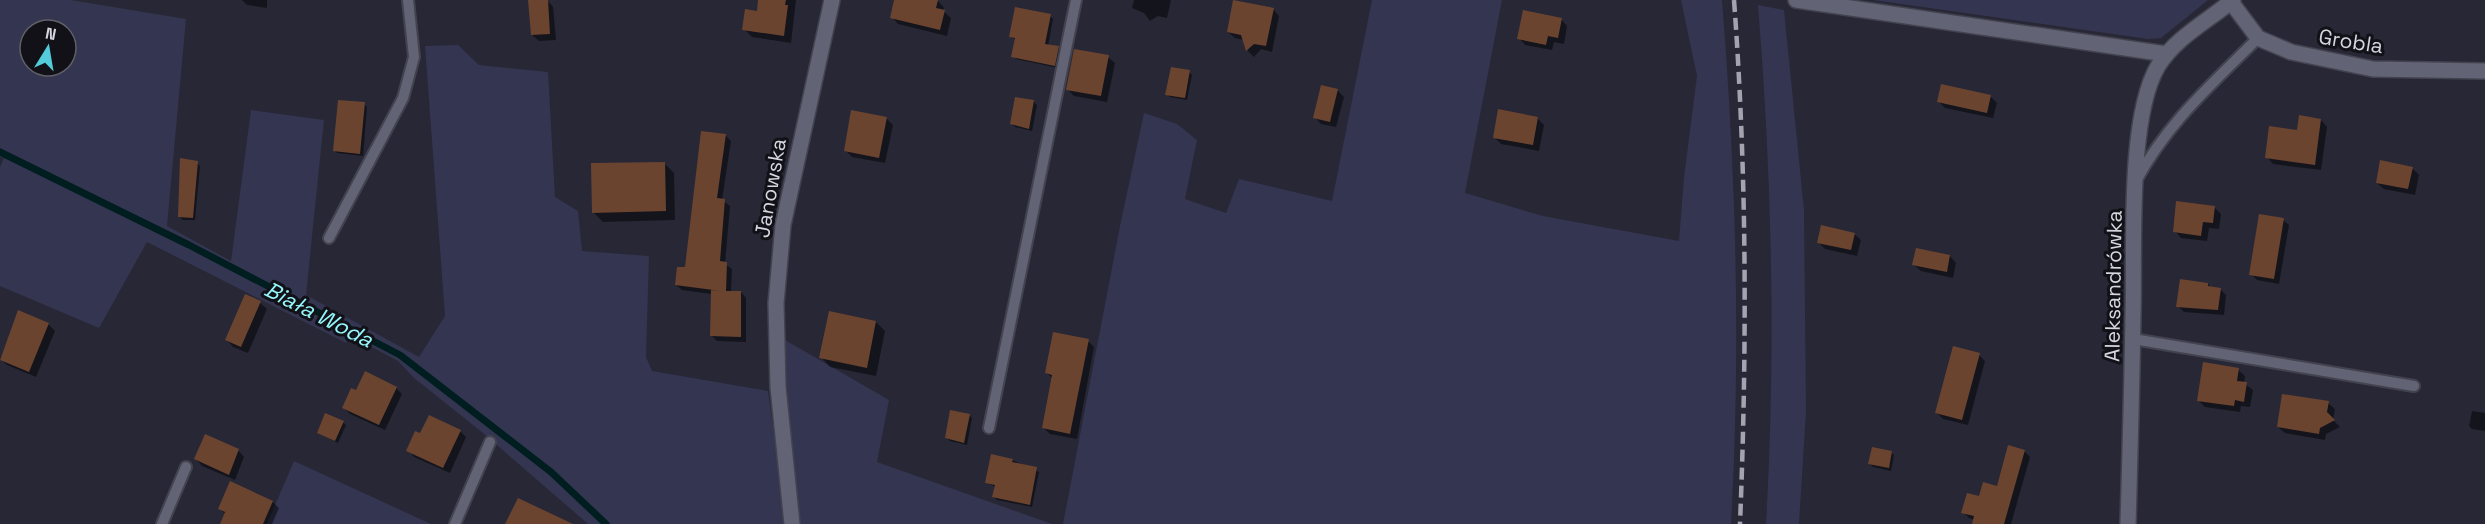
<svg xmlns="http://www.w3.org/2000/svg" width="2485" height="524" font-family="'Space Grotesk',sans-serif">
	<style>
		.green { fill: #343550; fill-rule: evenodd }
		.shadow { fill: #0007 }
		.lines { fill: none; stroke-linecap: round; stroke-linejoin: round }
		.stream { stroke: #001e1f; stroke-width: 7 }
		.building { fill: #6b4430 }
		.lane-casing { stroke: #434350; stroke-width: 14 }
		.street-casing { stroke: #434350; stroke-width: 18 }
		.lane { stroke: #626374; stroke-width: 10 }
		.street { stroke: #626374; stroke-width: 15 }
		.rail { stroke: #a4a4b0; stroke-width: 4.5; stroke-dasharray: 12 6; stroke-linecap: butt }
		.labels { text-anchor: middle; dominant-baseline: central; stroke-width: 6; stroke-linejoin: round; paint-order: stroke }
		.street-label { font-size: 21px; fill: #d6d6e0; stroke: #111117 }
		.water-label { font-size: 22px; font-style: italic; fill: #95f6fc; stroke: #111117 }
	</style>
	<rect width="100%" height="100%" fill="#272736"/>
	<g class="green">
		<path d="M0 0H71L186 19 167 226 231 261 251 110 324 120 306 295 419 357 445 316 425 46 458 45 479 65 548 72 555 197 578 211 582 251 649 256 646 357 652 371 768 391 786 524H588L483 433 414 378 398 361 349 335 346 343 147 242 99 328 0 286V167L4 158 0 157ZM30 30H66V66H30Z"/>
		<path d="M1372 0H1502L1465 193 1543 216 1679 241 1684 177 1697 76 1681 0H1722C1736 175 1741 349 1731 524H1063L1120 226 1144 113 1177 124 1197 140 1185 199 1226 213 1239 179 1332 201Z"/>
		<polygon points="1873,0 2208,0 2161,38 2148,39"/>
		<path d="M1758 5 1784 10 1804 210 1806 411 1799 524H1766C1776 351 1772 178 1758 5Z"/>
		<polygon points="785,340 889,400 877,462 1052,524 798,524 789,432"/>
		<polygon points="294,461 431,524 267,524"/>
	</g>
	<g class="shadow">
		<polygon points="242,0 267,0 267,8 247,5"/>
		<polygon points="547,0 553,7 556,40 539,41 532,35"/>
		<polygon points="760,0 796,0 791,43 752,37 744,29 758,13"/>
		<polygon points="896,0 938,1 944,8 943,11 951,18 947,36 898,24 892,17"/>
		<polygon points="1134,0 1171,0 1167,18 1158,16 1150,21 1144,13 1132,8"/>
		<polygon points="1273,9 1279,16 1272,52 1261,49 1254,57 1248,51 1244,40 1235,38 1228,32"/>
		<polygon points="1050,16 1053,19 1048,46 1058,48 1061,51 1058,68 1016,59 1013,56 1016,40 1010,36"/>
		<polygon points="1561,19 1567,26 1564,44 1554,42 1552,50 1525,45 1519,38"/>
		<polygon points="1108,57 1115,63 1107,102 1074,96 1067,89"/>
		<polygon points="1189,72 1192,75 1187,100 1170,97 1167,94"/>
		<polygon points="1337,90 1344,97 1336,127 1321,124 1315,117"/>
		<polygon points="1990,96 1997,103 1993,118 1945,108 1938,101"/>
		<polygon points="1034,102 1037,105 1032,131 1015,127 1012,124"/>
		<polygon points="364,104 367,107 363,156 337,153 334,150"/>
		<polygon points="886,118 893,125 885,163 852,157 845,150"/>
		<polygon points="1537,118 1544,125 1539,151 1501,144 1494,137"/>
		<polygon points="2321,120 2327,127 2321,170 2273,164 2267,157 2298,132"/>
		<polygon points="725,135 731,141 722,200 730,206 725,264 732,269 731,292 741,292 746,298 746,342 717,341 712,336 712,294 682,290 676,285 687,269"/>
		<polygon points="197,163 200,166 195,220 183,220 180,217"/>
		<polygon points="665,164 674,173 675,220 603,222 593,212"/>
		<polygon points="2412,168 2419,175 2415,195 2384,189 2377,183"/>
		<polygon points="2214,207 2221,214 2219,229 2209,228 2207,241 2181,238 2175,231"/>
		<polygon points="2283,220 2289,225 2279,284 2257,280 2251,274"/>
		<polygon points="1854,234 1861,240 1857,256 1825,249 1819,243"/>
		<polygon points="1950,256 1956,263 1953,278 1921,271 1914,265"/>
		<polygon points="2208,284 2211,288 2220,289 2226,295 2224,315 2184,312 2178,306"/>
		<polygon points="246,296 260,303 267,309 248,353 233,347 227,340"/>
		<polygon points="19,312 48,324 55,331 36,377 7,365 0,359"/>
		<polygon points="876,322 885,331 876,376 830,367 821,357"/>
		<polygon points="1088,341 1094,347 1077,439 1050,434 1043,427 1053,379 1047,373"/>
		<polygon points="1979,355 1985,361 1968,425 1943,419 1936,412"/>
		<polygon points="2238,370 2245,376 2244,383 2253,390 2250,407 2241,406 2240,412 2205,407 2199,401"/>
		<polygon points="396,388 402,394 385,430 350,414 343,407"/>
		<polygon points="2328,403 2335,409 2333,420 2340,427 2326,434 2325,440 2285,433 2278,427"/>
		<polygon points="2472,411 2485,413 2485,431 2472,429 2469,426"/>
		<polygon points="969,415 972,418 967,445 950,441 947,438"/>
		<polygon points="343,422 346,425 338,443 319,433"/>
		<polygon points="460,431 466,437 450,473 414,457 408,450 421,435"/>
		<polygon points="238,450 244,457 235,480 202,466 196,459"/>
		<polygon points="2024,451 2030,457 2011,524 1973,524 1974,520 1969,518 1963,512 1998,487"/>
		<polygon points="1891,452 1894,455 1891,471 1873,467 1870,464"/>
		<polygon points="1012,460 1039,472 1032,507 997,500 994,497 996,487 987,483"/>
		<polygon points="273,502 279,508 272,524 222,524 226,515 219,508"/>
	</g>
	<g class="lines">
		<polyline class="stream" points="0,152 189,245 400,355 551,472 606,524"/>
	</g>
	<g class="building">
		<polygon points="528,0 548,0 550,34 531,35"/>
		<polygon points="758,0 786,0 785,5 788,5 784,36 742,30 745,9 757,11"/>
		<polygon points="894,0 938,0 936,8 945,10 940,30 890,18"/>
		<polygon points="1233,0 1274,8 1266,46 1254,44 1246,51 1241,35 1227,32"/>
		<polygon points="1015,7 1051,14 1045,44 1059,46 1055,66 1011,57 1015,38 1009,37"/>
		<polygon points="1523,10 1562,18 1558,38 1548,36 1546,45 1517,39"/>
		<polygon points="1074,49 1109,55 1101,96 1066,90"/>
		<polygon points="1171,67 1190,70 1185,98 1165,95"/>
		<polygon points="1941,84 1991,95 1987,113 1937,102"/>
		<polygon points="1321,85 1338,89 1330,122 1313,118"/>
		<polygon points="1015,97 1034,100 1029,129 1010,124"/>
		<polygon points="338,100 365,102 360,154 333,151"/>
		<polygon points="1498,109 1538,117 1533,145 1493,138"/>
		<polygon points="851,110 887,117 879,158 844,151"/>
		<polygon points="2299,115 2321,119 2315,165 2265,158 2269,126 2297,130"/>
		<polygon points="701,131 726,134 717,198 725,199 720,261 727,262 726,291 741,291 741,337 710,336 711,290 721,291 675,285 677,267 685,267"/>
		<polygon points="180,158 198,161 193,218 178,217"/>
		<polygon points="2380,160 2413,167 2408,189 2376,183"/>
		<polygon points="665,162 666,211 592,213 591,163"/>
		<polygon points="2176,201 2215,206 2213,223 2203,222 2201,236 2173,232"/>
		<polygon points="2259,214 2284,218 2274,279 2249,275"/>
		<polygon points="1821,225 1855,233 1851,250 1817,243"/>
		<polygon points="1916,248 1950,255 1947,272 1912,265"/>
		<polygon points="2180,279 2208,283 2208,286 2221,288 2218,310 2176,307"/>
		<polygon points="245,294 261,301 241,347 225,340"/>
		<polygon points="18,310 49,323 29,372 0,360"/>
		<polygon points="829,311 876,321 867,368 819,358"/>
		<polygon points="1053,332 1089,339 1070,434 1042,428 1052,375 1045,373"/>
		<polygon points="1953,346 1980,353 1962,420 1935,413"/>
		<polygon points="2203,362 2239,368 2237,381 2247,382 2244,402 2235,400 2234,406 2197,401"/>
		<polygon points="365,371 397,387 379,425 342,408 351,388 356,390"/>
		<polygon points="2282,394 2329,401 2327,412 2335,420 2320,428 2319,434 2277,427"/>
		<polygon points="950,410 970,414 964,443 945,438"/>
		<polygon points="325,413 344,421 335,441 317,433"/>
		<polygon points="429,415 461,430 443,468 406,451 415,431 420,433"/>
		<polygon points="205,434 239,449 229,475 194,459"/>
		<polygon points="2008,445 2025,450 2004,524 1972,524 1974,516 1961,513 1967,493 1979,496 1983,482 1997,486"/>
		<polygon points="1872,447 1892,451 1889,468 1868,464"/>
		<polygon points="991,454 1013,459 1012,462 1037,467 1030,505 992,497 995,485 985,483"/>
		<polygon points="230,481 273,501 263,524 220,524 225,512 218,509"/>
		<polygon points="518,498 573,524 505,524"/>
	</g>
	<g class="lines">
		<defs>
			<g id="lane">
				<path d="M2136 181C2168 122 2211 85 2258 38"/>
				<polyline points="329,238 403,98 414,57 408,0"/>
				<polyline points="2133,339 2414,386"/>
				<polyline points="989,428 1076,0"/>
				<polyline points="162,524 186,467"/>
				<polyline points="455,524 490,442"/>
			</g>
			<g id="street">
				<polyline points="1796,0 2166,54"/>
				<polyline points="2231,2 2258,38 2291,52 2373,69 2485,71"/>
				<polyline points="792,524 778,387 776,303 783,225 832,0"/>
				<path d="M2128 524C2130 454 2132 384 2133 314 2135 252 2127 118 2158 66 2176 37 2208 21 2233 0"/>
			</g>
		</defs>
		<use href="#lane" class="lane-casing"/>
		<use href="#street" class="street-casing"/>
		<use href="#lane" class="lane"/>
		<use href="#street" class="street"/>
		<path class="rail" d="M1734 0C1747 175 1747 349 1740 524"/>
	</g>
	<g class="labels">
		<g class="street-label">
			<text transform="translate(2351 41) rotate(9)">Grobla</text>
			<text transform="translate(770 188) rotate(-80)">Janowska</text>
			<text transform="translate(2113 286) rotate(-89)">Aleksandrówka</text>
		</g>
		<g class="water-label">
			<text transform="translate(319 314) rotate(27)">Biała Woda</text>
		</g>
	</g>
	<g transform="translate(48 48) rotate(11)"><circle r="28" fill="#111117" stroke="#606067" stroke-width="1.5"/>
	<path d="M0-4.5L10 22L0 15L-10 22Z" fill="#53cbda"/>
	<text y="-9" font-size="16" font-weight="bold" text-anchor="middle" fill="#d6d6e0">N</text>
	</g>
</svg>
